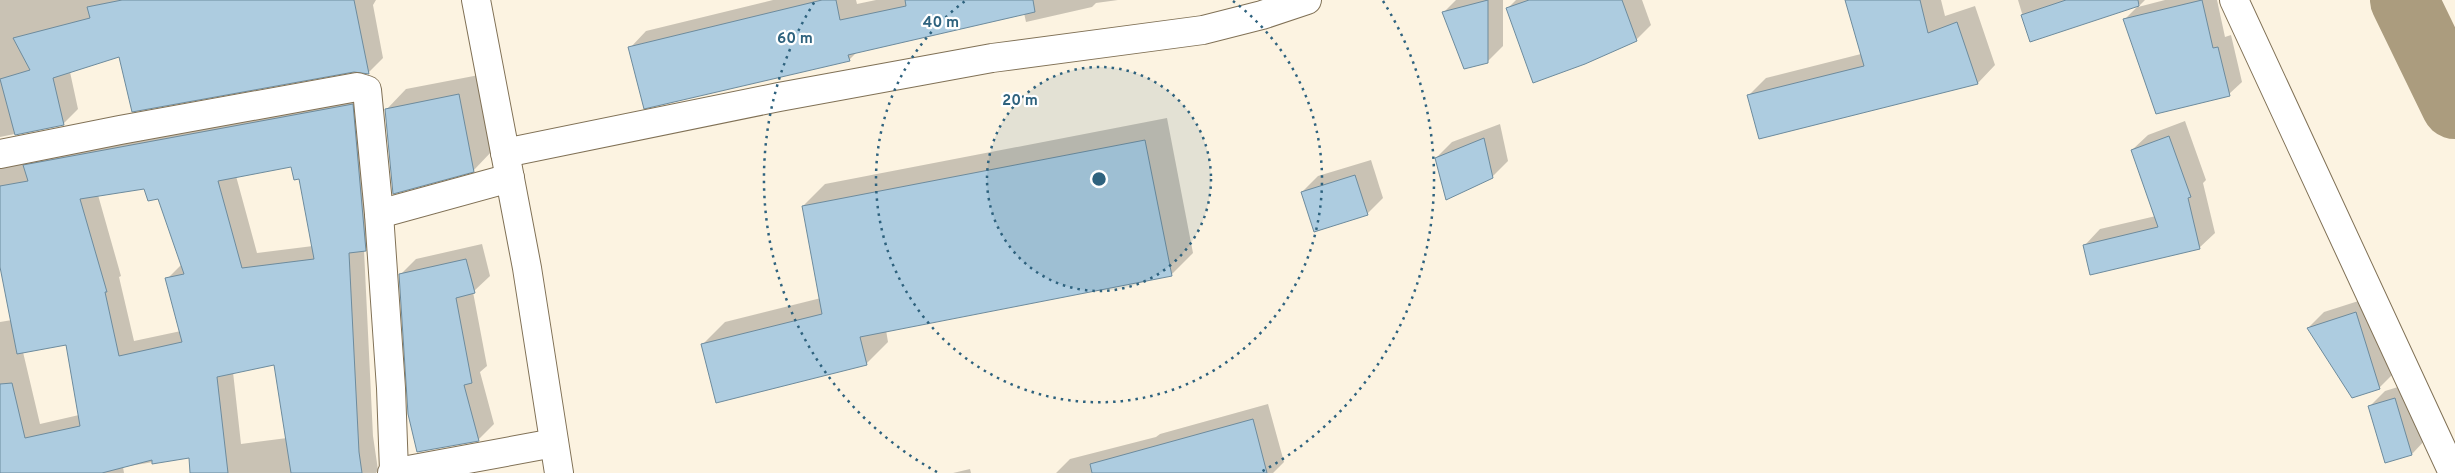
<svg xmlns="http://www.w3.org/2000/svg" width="2455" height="473" font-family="Overpass,sans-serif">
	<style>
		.shadow { fill: #0003; fill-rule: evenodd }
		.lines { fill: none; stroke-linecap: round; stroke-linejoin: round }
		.river { stroke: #ab9c7e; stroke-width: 68 }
		.building { fill: #adcce0; stroke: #6d8b9d; fill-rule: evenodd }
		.street-casing { stroke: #807156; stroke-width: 30 }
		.secondary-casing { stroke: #807156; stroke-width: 30 }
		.street { stroke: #fff; stroke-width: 28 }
		.secondary { stroke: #fff; stroke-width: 28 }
		.ring { fill: none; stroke: #2e627e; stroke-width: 2.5; stroke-dasharray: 2.5 5 }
		.centre { fill: #2e627e; stroke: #fff; stroke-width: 2.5 }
		.ring-label { font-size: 15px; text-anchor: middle; font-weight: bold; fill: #2e627e; stroke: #fff; stroke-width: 4.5; stroke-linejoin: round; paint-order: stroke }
	</style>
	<rect width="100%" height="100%" fill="#fcf3e1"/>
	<g class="shadow">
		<polygon points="0,0 376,0 373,5 383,58 368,73 120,55 70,72 78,109 63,124 0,137"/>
		<polygon points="773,0 856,0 857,4 876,0 1118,0 1096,3 1092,7 1026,22 1024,13 857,52 849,60 630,48 646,31"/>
		<polygon points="1456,0 1503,0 1503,46 1487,62 1443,13"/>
		<polygon points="1516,0 1642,0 1651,25 1636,40 1507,9"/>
		<polygon points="1846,0 1941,0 1945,16 1975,6 1995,65 1978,83 1760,138 1749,95 1766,78 1861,54"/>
		<polygon points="2018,0 2145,0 2138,7 2165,0 2217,0 2225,37 2231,35 2242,82 2229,94 2125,19 2140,4 2030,40"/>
		<polygon points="479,75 493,150 473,171 386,110 406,89"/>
		<path d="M367 89 380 235 364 250 373 436 378 470 376 473H191L190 456 123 467 124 473H0V322L12 320 0 260V143ZM292 166 300 177 313 246 257 253 236 176ZM145 188 158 197 182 264 167 279 181 331 134 341 119 277 121 276 98 195ZM67 343 79 415 40 424 23 352ZM275 363 287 438 241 444 233 372Z"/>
		<polygon points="1167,118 1193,253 1171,275 886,330 888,342 866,364 703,344 725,322 821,298 803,206 825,184"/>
		<polygon points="2185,121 2206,180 2203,183 2215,233 2199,248 2085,245 2100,229 2156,216 2132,150 2148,135"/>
		<polygon points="1500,124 1508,161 1492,177 1436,158 1452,142"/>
		<polygon points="1371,160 1383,198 1367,214 1302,192 1318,176"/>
		<polygon points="482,244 490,276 473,292 487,366 480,372 494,424 478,440 400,275 416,259"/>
		<polygon points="2371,297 2395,372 2379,388 2308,328 2324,312"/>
		<polygon points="2411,383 2427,438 2412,454 2370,406 2385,391"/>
		<polygon points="1268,404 1284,462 1273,473 1056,473 1070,459 1156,437 1160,434"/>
		<polygon points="970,469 971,473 953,473"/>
	</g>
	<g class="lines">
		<polyline class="river" points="2404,0 2455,105"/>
	</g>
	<g class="building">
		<polygon points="122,0 354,0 369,74 354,72 132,112 119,57 53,78 64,125 15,135 0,79 30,70 13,38 90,18 87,7"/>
		<polygon points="822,0 836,0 840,20 906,6 905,0 1033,0 1035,12 848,55 850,61 644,109 628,47"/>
		<polygon points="1488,0 1488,63 1464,69 1442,12"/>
		<polygon points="1529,0 1622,0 1637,41 1585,64 1533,83 1506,8"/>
		<polygon points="1845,0 1920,0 1928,33 1957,22 1978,84 1759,139 1747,95 1864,66"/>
		<polygon points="2066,0 2138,0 2139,6 2030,42 2021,15"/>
		<polygon points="2202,0 2213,48 2218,47 2230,96 2156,114 2123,19"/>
		<polygon points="459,94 474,172 393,194 385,109"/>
		<path d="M353 104 366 251 349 253 359 452 362 473H291L274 365 217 377 228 473H190L189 458 152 464V460L102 473H0V384L12 383 25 438 80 426 66 345 17 354 0 267V186L28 181 23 165ZM291 167 294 180 299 179 314 259 242 268 218 181ZM144 189 148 201 158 199 184 274 165 278 182 342 119 356 105 292H107L80 199Z"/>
		<polygon points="2169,136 2191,197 2188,198 2200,249 2090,275 2083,245 2158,227 2131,150"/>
		<polygon points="1484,138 1493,178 1446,200 1435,158"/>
		<polygon points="1145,140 1172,276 860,337 867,365 716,403 701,344 822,314 802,206"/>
		<polygon points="1355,175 1368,215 1314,232 1301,192"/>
		<polygon points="466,259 475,293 456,298 472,383 464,385 479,441 417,452 408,414 399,274"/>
		<polygon points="2356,312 2380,389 2352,398 2307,328"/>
		<polygon points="2395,398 2412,455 2385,463 2368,406"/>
		<polygon points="1253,419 1267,473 1092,473 1090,464"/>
	</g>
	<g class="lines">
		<defs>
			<g id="street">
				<polyline points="2234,0 2453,473"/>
				<polyline points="505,153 779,97 992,58 1203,30 1262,15 1307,0"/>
				<polyline points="0,154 120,130 357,87 367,90 379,214 391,388 394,471"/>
				<polyline points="379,214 510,178"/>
				<polyline points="392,473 554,443"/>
			</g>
			<polyline id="secondary" points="476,0 527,268 559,473"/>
		</defs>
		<use href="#street" class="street-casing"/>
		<use href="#secondary" class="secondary-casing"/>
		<use href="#street" class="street"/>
		<use href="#secondary" class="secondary"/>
	</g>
	<circle cx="1099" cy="179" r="112" fill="#2e627e" fill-opacity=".12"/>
	<g class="ring">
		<circle cx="1099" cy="179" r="112"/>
		<path d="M1233 1A223 223 0 1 1 965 1"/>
		<path d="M937 472A335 335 0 0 1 815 1M1383 1A335 335 0 0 1 1261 472"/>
	</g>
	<circle cx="1099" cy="179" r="8" class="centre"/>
	<g class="ring-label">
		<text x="941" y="27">40 m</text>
		<text x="795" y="43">60 m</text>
		<text x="1020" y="105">20 m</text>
	</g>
</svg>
